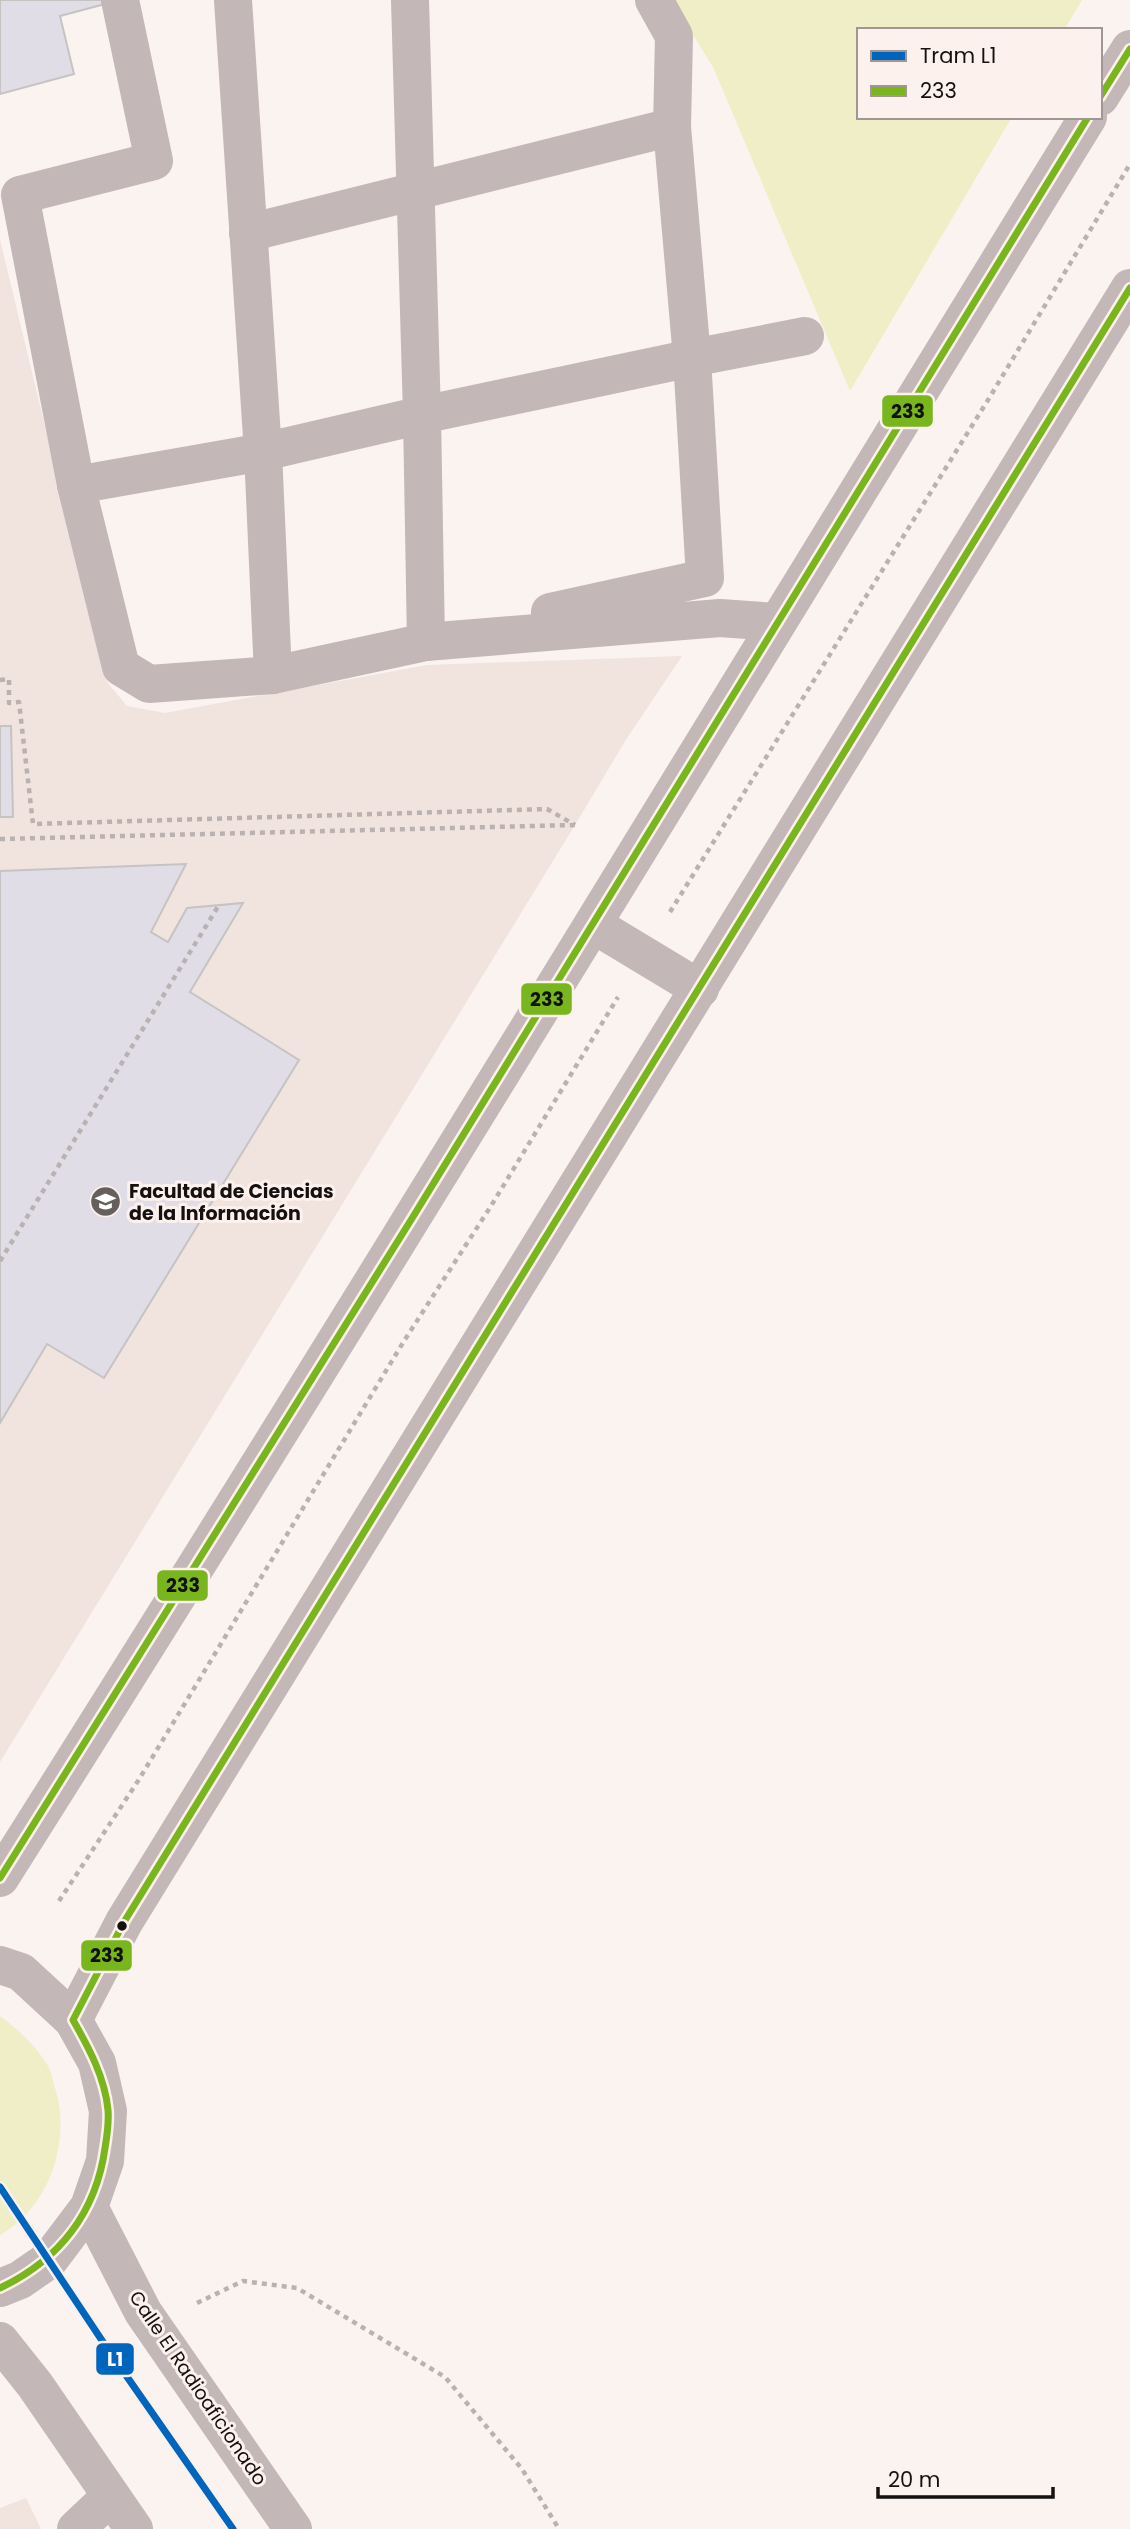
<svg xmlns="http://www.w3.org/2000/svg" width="1130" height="2529" font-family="Poppins,sans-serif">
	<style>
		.built { fill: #f1e3dd }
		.green { fill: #efeec7 }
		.building { fill: #e0dde7; stroke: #c6c3c3; stroke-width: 2 }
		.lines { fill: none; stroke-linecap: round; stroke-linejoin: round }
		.path { stroke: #b9b2b0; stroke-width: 4.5; stroke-dasharray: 5 5; stroke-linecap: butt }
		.minor { stroke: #c3b7b7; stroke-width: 38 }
		.bus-1-casing { stroke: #fdf1ed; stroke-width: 12 }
		.bus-1 { stroke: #79b51d; stroke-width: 7 }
		.tram-1-casing { stroke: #fdf1ed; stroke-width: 12 }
		.tram-1 { stroke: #0065bd; stroke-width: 7 }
		.bus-dot { fill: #151110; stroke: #fdf1ed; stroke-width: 2.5 }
		.labels { text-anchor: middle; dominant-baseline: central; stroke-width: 6; stroke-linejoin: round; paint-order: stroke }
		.poi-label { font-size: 19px; font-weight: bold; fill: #151110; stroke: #fdf1ed; text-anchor: start }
		.street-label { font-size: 19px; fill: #151110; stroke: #fdf1ed }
		.line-badge { stroke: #fdf1ed; stroke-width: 2.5 }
		.badge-label { font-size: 19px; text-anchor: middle; font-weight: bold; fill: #fff }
		.pale-badge-label { font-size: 19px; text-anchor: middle; font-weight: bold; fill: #111 }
	</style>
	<rect width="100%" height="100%" fill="#faf3f0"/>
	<g class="built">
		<polygon points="0,240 107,682 127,706 165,713 427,665 682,656 627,738 575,825 0,1762"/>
		<polygon points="26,2498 41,2529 0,2529 0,2508"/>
	</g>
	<g class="green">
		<polygon points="671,0 1082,0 1064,30 859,30 859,117 1012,117 850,391 713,67"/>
		<path d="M0 2016C19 2030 35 2045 48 2066 52 2073 53 2083 56 2091 71 2144 48 2208 0 2235Z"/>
	</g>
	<g class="building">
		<polygon points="0,0 104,0 105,4 60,16 74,74 0,94"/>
		<polygon points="0,726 11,726 13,817 0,817"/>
		<polygon points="186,864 151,932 168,942 187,908 243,903 190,992 299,1060 104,1378 47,1344 0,1423 0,871"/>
	</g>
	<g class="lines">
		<g class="path">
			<polyline points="0,680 9,679 9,703 19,702 33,824 547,809 575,825"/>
			<polyline points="0,839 575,825"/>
			<polyline points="670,912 988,400 1130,164"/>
			<polyline points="0,1261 219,905"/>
			<polyline points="59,1901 138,1781 404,1341 491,1206 618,997"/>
			<polyline points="197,2303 243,2281 297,2288 445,2377 522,2469 559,2529"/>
		</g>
		<g class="minor">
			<polyline points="120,0 154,161 20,195 76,485 121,667 149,684 273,675 426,642 720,618 777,622"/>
			<polyline points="233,0 263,452 422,415 410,0"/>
			<polyline points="1100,97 1130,49"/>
			<polyline points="248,233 672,127"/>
			<polyline points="76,485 263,452 273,675"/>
			<polyline points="550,612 705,578 692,358 672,127 674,36 654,0"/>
			<polyline points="426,642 422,415 692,358 805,336"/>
			<polyline points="594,925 700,989"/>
			<path d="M0 1878C369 1295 726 705 1088 117"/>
			<polyline points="0,1965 21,1972 73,2020 97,2063 108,2111 105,2161 89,2207 49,2260 20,2280 0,2288"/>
			<polyline points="73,2020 124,1922 1130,288"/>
			<polyline points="89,2207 143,2312 293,2529"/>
			<polyline points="0,2341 35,2385 134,2529"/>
			<polyline points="76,2529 111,2496"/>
		</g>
		<defs>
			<g id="bus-1">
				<polyline points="1100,97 1130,49"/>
				<polyline points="0,1878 411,1220 1088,117"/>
				<path d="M0 2288C59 2260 96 2213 105 2148 107 2136 109 2122 108 2110 105 2078 89 2048 73 2020L124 1922 1130 288"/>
			</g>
		</defs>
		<use href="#bus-1" class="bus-1-casing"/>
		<use href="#bus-1" class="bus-1"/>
		<defs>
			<polyline id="tram-1" points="0,2187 107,2348 233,2529"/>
		</defs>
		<use href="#tram-1" class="tram-1-casing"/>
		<use href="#tram-1" class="tram-1"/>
	</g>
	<defs>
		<symbol id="university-disc" viewBox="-11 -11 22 22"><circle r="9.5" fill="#65605e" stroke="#fdf1ed"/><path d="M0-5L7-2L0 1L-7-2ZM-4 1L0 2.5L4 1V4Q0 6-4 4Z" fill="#fff"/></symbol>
	</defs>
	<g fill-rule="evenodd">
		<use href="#university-disc" x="88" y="1184" width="35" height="35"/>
	</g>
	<circle class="bus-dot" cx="122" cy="1926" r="6"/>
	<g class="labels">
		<g class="poi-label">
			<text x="129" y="1191">Facultad de Ciencias<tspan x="129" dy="22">de la Información</tspan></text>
		</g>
		<g class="street-label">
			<text transform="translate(198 2388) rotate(56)">Calle El Radioaficionado</text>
		</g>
	</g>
	<g class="line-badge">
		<rect x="881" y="394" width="53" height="34" rx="7" fill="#79b51d"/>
		<rect x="520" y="982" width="53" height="34" rx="7" fill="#79b51d"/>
		<rect x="156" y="1569" width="53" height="33" rx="7" fill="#79b51d"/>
		<rect x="80" y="1939" width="53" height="33" rx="7" fill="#79b51d"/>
		<rect x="95" y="2342" width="40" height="34" rx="7" fill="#0065bd"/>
	</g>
	<g class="badge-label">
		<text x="115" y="2366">L1</text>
	</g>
	<g class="pale-badge-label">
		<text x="908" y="418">233</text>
		<text x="547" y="1006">233</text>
		<text x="183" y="1592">233</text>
		<text x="107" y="1962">233</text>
	</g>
	<rect x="857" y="28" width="245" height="91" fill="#fdf1ed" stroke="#a09795" stroke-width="2"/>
	<rect x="871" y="51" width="35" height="10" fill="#0065bd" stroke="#a09795" stroke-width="2"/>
	<text x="920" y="63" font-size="21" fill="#151110">Tram L1</text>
	<rect x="871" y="86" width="35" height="10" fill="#79b51d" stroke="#a09795" stroke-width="2"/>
	<text x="920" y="98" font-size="21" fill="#151110">233</text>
	<path d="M878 2487v10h175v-10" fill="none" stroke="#151110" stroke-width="3.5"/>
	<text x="888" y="2487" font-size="21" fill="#151110" stroke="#fdf1ed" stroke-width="5" paint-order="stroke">20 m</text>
</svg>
